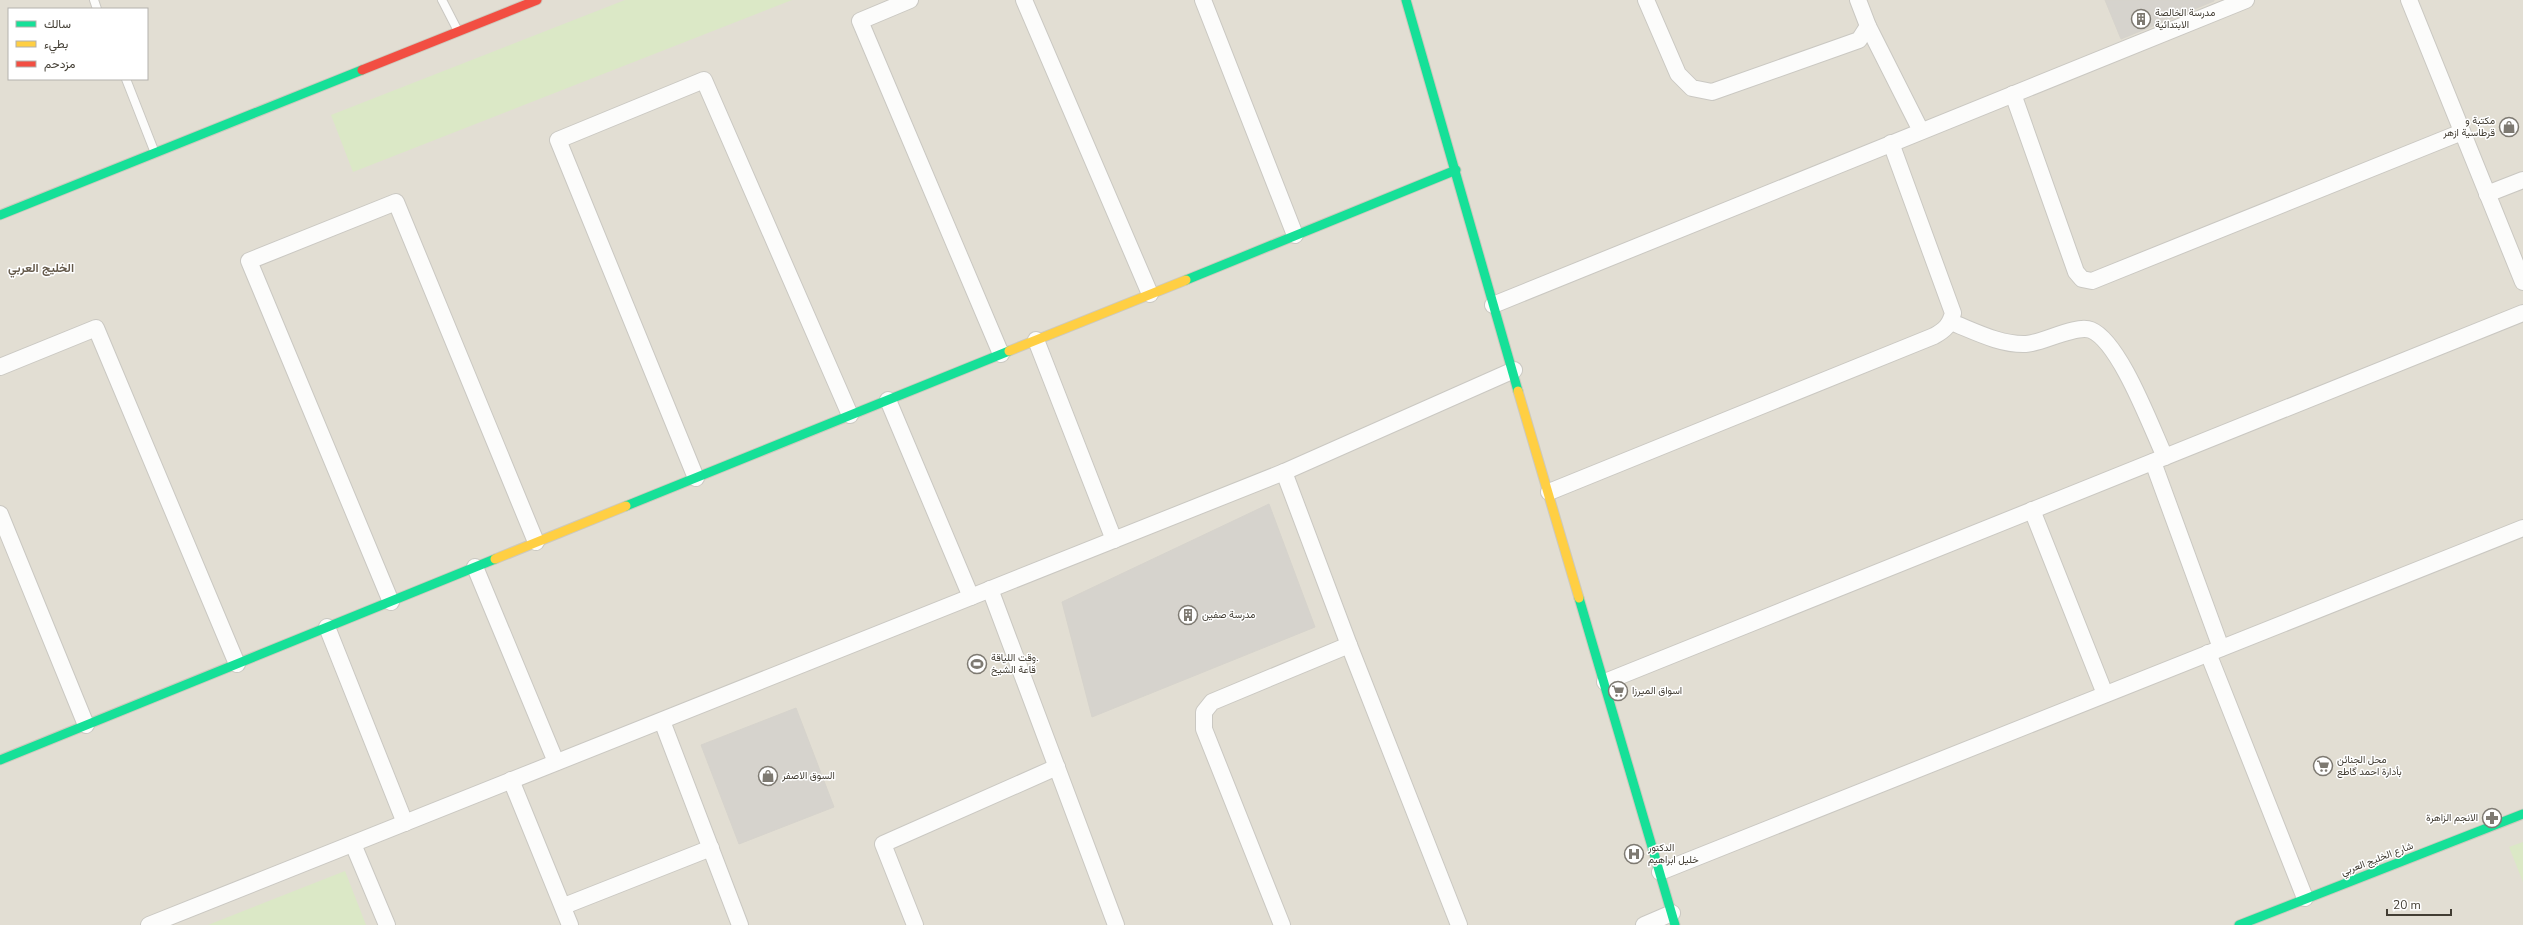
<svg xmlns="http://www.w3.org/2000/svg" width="2523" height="925" font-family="'Nunito Sans',Vazirmatn,sans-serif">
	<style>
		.residential { fill: #e2ded3; fill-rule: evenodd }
		.green { fill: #dbe8c6 }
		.building { fill: #d6d3cd; stroke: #d6d3cc }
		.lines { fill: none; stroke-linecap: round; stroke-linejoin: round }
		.lane-casing { stroke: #cac8c2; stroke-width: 10 }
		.street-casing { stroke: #cac8c2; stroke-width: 18 }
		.fast-casing { stroke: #cdc9bd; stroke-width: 11 }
		.slow-casing { stroke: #cdc9bd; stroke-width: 11 }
		.jam-casing { stroke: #cdc9bd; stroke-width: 11 }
		.lane { stroke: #fcfcfb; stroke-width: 8 }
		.street { stroke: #fcfcfb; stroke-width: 16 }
		.fast { stroke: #16e098; stroke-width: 9 }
		.slow { stroke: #ffcf43; stroke-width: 9 }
		.jam { stroke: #f24e42; stroke-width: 9 }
		.labels { text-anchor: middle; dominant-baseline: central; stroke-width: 3; stroke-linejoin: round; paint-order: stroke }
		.poi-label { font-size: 10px; fill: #423d33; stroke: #fff; text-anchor: start }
		.street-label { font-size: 10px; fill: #423d33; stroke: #fff }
		.quarter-label { font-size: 12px; font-weight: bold; fill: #655a4b; stroke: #fff }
	</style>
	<rect width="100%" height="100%" fill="#eeece6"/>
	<path class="residential" d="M0 0H2523V925H0ZM9 9H147V79H9Z"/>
	<g class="green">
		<polygon points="625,0 792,0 353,172 331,115"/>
		<polygon points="2523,842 2523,882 2509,847"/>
		<polygon points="345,871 366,925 208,925"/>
	</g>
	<g class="building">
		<polygon points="2105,0 2214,0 2214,1 2121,39"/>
		<polygon points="1269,504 1315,627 1092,717 1062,602"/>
		<polygon points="796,708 834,807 739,844 701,745"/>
	</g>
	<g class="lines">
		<defs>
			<g id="lane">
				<polyline points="94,0 97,9"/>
				<polyline points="442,0 458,31"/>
				<polyline points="126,79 155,153"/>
			</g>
			<g id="street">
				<polyline points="910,0 860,21 1001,354"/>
				<polyline points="1024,0 1150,294"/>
				<polyline points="1203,0 1295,235"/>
				<polyline points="1646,0 1678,74 1692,88 1712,92 1859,40 1868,26 1858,0"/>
				<polyline points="2409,0 2523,282"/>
				<polyline points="1868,26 1921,131"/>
				<polyline points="2013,94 2076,272 2082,279 2092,281 2462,132"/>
				<polyline points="2487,194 2523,180"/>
				<polyline points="1493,305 2246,0"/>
				<path d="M1951 322C1974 331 2000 345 2026 344 2043 343 2076 324 2091 330 2120 342 2151 427 2165 457"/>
				<polyline points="1036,340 1114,540"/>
				<polyline points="0,367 96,328 237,664"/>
				<polyline points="888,400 971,597"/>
				<polyline points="2153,462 2221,648"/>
				<polyline points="1284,472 1349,645 1459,925"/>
				<polyline points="696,478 558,140 704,80 850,415"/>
				<path d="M1549 492 1934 336C1945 330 1950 325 1953 313L1891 143"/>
				<polyline points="2032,510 2105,694"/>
				<polyline points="0,514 86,725"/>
				<polyline points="475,567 556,762"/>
				<polyline points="990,589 1116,925"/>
				<polyline points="391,602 249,261 396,202 536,542"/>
				<polyline points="327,627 405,823"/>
				<polyline points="2208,653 2305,898"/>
				<polyline points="1605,682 2523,313"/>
				<polyline points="662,721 740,925"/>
				<polyline points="511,780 570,925"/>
				<polyline points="353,844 387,925"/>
				<polyline points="1660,872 2523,528"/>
				<polyline points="564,906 711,848"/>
				<polyline points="149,925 1284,472 1514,370"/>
				<polyline points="915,925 883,844 1057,767"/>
				<polyline points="1282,925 1204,729 1204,712 1212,702 1349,645"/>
				<polyline points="1644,925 1672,913"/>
			</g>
			<g id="fast">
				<polyline points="1406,0 1518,391"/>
				<polyline points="0,215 362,70"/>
				<polyline points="1186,280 1456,170"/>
				<polyline points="626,506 1009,351"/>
				<polyline points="1579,598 1675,925"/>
				<polyline points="0,760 495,559"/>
				<polyline points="2239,925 2523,814"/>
			</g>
			<g id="slow">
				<polyline points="1009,351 1186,280"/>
				<polyline points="1518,391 1579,598"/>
				<polyline points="495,559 626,506"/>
			</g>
			<polyline id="jam" points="362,70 537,0"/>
		</defs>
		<use href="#lane" class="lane-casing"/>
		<use href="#street" class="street-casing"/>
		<use href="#fast" class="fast-casing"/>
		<use href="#slow" class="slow-casing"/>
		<use href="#jam" class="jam-casing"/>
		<use href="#lane" class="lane"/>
		<use href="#street" class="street"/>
		<use href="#fast" class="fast"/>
		<use href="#slow" class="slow"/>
		<use href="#jam" class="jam"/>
	</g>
	<defs>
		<symbol id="building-ring" viewBox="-11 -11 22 22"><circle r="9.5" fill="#fff" stroke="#7e7a72" stroke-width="1.5"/><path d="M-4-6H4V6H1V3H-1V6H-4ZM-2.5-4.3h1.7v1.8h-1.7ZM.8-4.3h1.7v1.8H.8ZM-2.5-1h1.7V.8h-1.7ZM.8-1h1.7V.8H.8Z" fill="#7e7a72"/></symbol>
		<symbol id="shop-ring" viewBox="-11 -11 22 22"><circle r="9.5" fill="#fff" stroke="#7e7a72" stroke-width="1.5"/><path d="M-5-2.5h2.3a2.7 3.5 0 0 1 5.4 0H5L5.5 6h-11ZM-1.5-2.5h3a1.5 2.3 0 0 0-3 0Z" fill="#7e7a72"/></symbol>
		<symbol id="stadium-ring" viewBox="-11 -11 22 22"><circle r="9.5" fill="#fff" stroke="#7e7a72" stroke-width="1.5"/><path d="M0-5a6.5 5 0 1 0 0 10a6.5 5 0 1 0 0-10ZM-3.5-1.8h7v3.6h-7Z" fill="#7e7a72"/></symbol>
		<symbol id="supermarket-ring" viewBox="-11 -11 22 22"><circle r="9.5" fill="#fff" stroke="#7e7a72" stroke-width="1.5"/><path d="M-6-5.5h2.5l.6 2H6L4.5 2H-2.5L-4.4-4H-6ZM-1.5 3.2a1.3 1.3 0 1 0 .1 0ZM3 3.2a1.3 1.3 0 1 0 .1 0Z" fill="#7e7a72"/></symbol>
		<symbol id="pharmacy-ring" viewBox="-11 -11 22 22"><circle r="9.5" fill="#fff" stroke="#7e7a72" stroke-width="1.5"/><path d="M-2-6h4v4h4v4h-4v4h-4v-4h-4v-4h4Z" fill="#7e7a72"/></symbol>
		<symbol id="hospital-ring" viewBox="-11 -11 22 22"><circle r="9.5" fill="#fff" stroke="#7e7a72" stroke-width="1.5"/><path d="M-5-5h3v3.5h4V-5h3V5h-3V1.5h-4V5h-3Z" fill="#7e7a72"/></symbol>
	</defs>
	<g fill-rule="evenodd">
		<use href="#building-ring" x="2130" y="8" width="22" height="22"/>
		<use href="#shop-ring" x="2498" y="116" width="22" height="22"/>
		<use href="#building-ring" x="1177" y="604" width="22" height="22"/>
		<use href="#stadium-ring" x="966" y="653" width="22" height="22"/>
		<use href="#supermarket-ring" x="1607" y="680" width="22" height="22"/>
		<use href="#supermarket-ring" x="2312" y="755" width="22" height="22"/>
		<use href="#shop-ring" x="757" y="765" width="22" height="22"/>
		<use href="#pharmacy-ring" x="2481" y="807" width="22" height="22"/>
		<use href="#hospital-ring" x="1623" y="843" width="22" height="22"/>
	</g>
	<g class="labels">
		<g class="poi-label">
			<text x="2155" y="13">مدرسة الخالصة<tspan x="2155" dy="12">الابتدائية</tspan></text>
			<text x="2495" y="121" text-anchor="end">مكتبة و<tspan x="2495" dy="12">قرطاسية ازهر</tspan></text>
			<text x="1202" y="615">مدرسة صفين</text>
			<text x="991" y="658">وقت اللياقة.<tspan x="991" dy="12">قاعة الشيخ</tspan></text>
			<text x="1632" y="691">اسواق الميرزا</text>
			<text x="2337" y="760">محل الجنائن<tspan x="2337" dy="12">بأدارة احمد گاطع</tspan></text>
			<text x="782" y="776">السوق الاصفر</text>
			<text x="2478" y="818" text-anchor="end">الانجم الزاهرة</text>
			<text x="1648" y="848">الدكتور<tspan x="1648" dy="12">خليل ابراهيم</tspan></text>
		</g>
		<g class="street-label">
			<text transform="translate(2377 859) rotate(-21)">شارع الخليج العربي</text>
		</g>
		<g class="quarter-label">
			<text x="41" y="268">الخليج العربي</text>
		</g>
	</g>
	<rect x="8" y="8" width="140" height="72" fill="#ffffff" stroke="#b3b1ad"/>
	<rect x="16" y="21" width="20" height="6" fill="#16e098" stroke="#b3b1ad"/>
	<text x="44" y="28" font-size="12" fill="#423d33">سالك</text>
	<rect x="16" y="41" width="20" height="6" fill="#ffcf43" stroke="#b3b1ad"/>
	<text x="44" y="48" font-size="12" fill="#423d33">بطيء</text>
	<rect x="16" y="61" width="20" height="6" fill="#f24e42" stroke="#b3b1ad"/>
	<text x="44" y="68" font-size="12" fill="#423d33">مزدحم</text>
	<path d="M2387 909v6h64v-6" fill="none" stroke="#423d33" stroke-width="2"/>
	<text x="2393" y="909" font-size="12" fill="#423d33" stroke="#ffffff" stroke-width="3" paint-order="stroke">20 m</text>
</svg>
